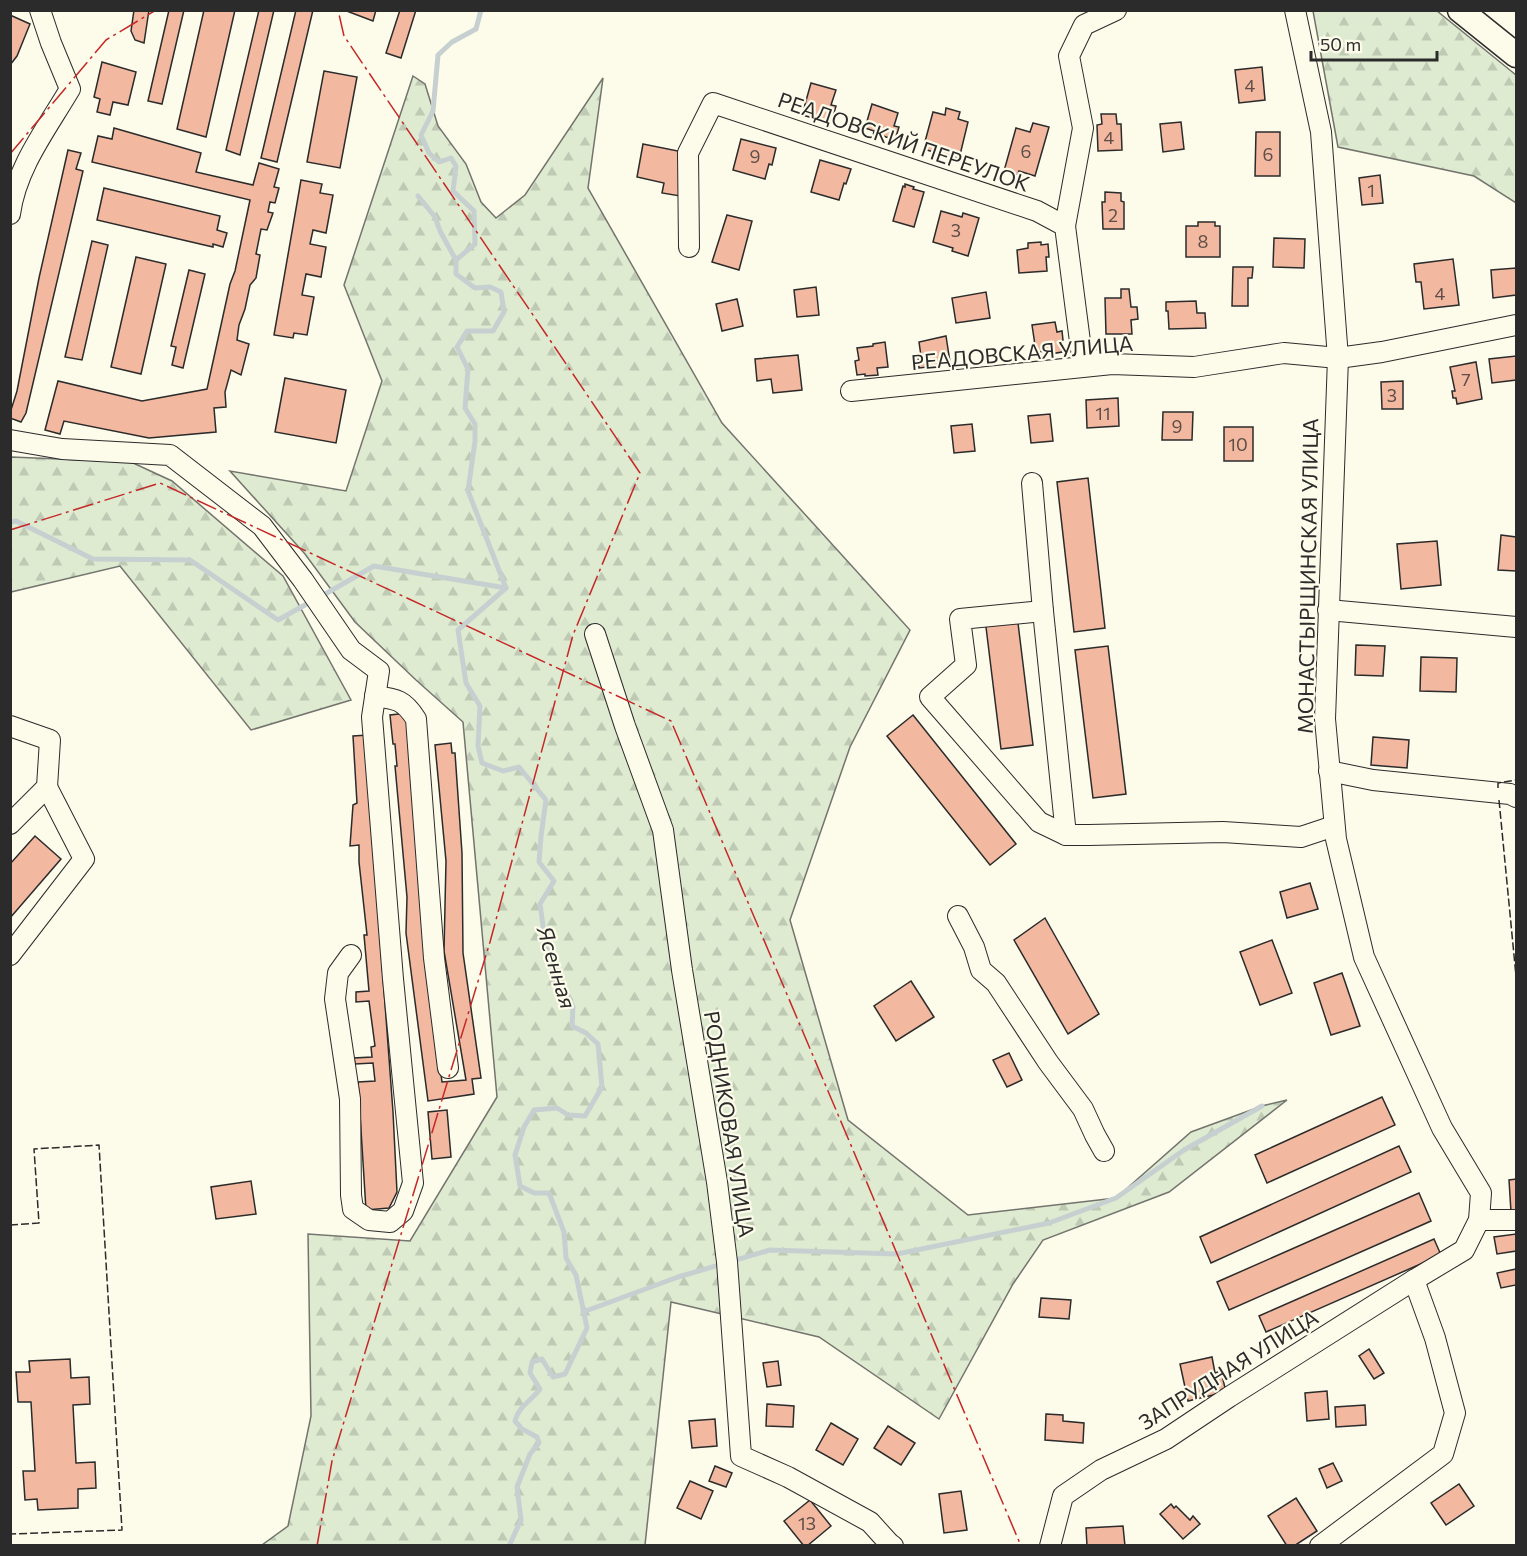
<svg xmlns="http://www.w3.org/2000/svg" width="1527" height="1556" font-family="Commissioner,sans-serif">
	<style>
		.forest { fill: url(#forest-firs); stroke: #74746e; stroke-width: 1.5 }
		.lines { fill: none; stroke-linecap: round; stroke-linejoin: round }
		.stream { stroke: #c7d0d0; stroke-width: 5 }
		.building { fill: #f2b8a0; stroke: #2b2b2b; stroke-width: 1.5 }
		.minor-casing { stroke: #2b2b2b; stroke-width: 22 }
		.major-casing { stroke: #2b2b2b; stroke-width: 27 }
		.minor { stroke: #fdfbea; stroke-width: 20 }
		.major { stroke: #fdfbea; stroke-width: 24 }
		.fence { stroke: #2b2b2b; stroke-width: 1.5; stroke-dasharray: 8 3; stroke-linecap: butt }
		.power { stroke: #c62828; stroke-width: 1.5; stroke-dasharray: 21 4.5 3 4.5; stroke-linecap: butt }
		.labels { text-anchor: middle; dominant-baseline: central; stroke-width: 4.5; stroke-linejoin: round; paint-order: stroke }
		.number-label { font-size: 18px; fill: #5d4e48 }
		.street-label { font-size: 21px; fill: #2b2b2b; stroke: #fdfbea }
		.water-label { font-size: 22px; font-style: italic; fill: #2b2b2b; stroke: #fdfbea }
	</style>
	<defs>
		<pattern id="forest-firs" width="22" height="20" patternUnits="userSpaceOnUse" patternTransform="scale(1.5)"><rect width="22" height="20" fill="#deebd1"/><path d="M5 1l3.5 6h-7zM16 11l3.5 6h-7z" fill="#bfcab4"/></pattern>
	</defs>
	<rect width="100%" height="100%" fill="#fdfbea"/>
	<g class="forest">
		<polygon points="1313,11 1437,11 1516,75 1516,203 1474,176 1338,147"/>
		<polygon points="413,76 425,84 438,126 466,164 481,202 496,218 525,195 603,78 588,188 722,423 910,630 850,747 790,920 848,1120 968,1215 1116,1198 1191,1132 1262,1106 1287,1100 1169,1192 1043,1240 1013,1284 939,1419 819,1337 671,1302 645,1545 262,1545 288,1526 311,1416 308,1234 410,1241 497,1097 463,722 416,680 355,622 305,554 230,471 346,491 382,381 344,285"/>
		<polygon points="11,457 131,462 172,481 283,576 351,700 251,730 120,566 11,592"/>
	</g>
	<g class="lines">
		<g class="stream">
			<path d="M481 10 476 29 452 42 438 55 433 111 421 135 429 153 439 162 451 158 456 166 453 191 474 211 475 244 456 260V274L475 288 490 287 501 292 504 312 493 331H467L457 347 468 369 465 408 475 424V441L468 491 506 588 458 630 466 683 480 706 478 746 482 763 503 771 519 767 546 800 541 836 539 862 554 881 540 904 546 947 573 1007 572 1026 586 1033 598 1044 602 1087 585 1116 568 1115 557 1108 534 1110 524 1127 515 1155 520 1186 534 1193H549L564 1232 566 1258 576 1275 587 1328 565 1374 553 1377 542 1359 532 1362 530 1373 540 1389C532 1400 518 1407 515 1421L522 1429 537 1437 539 1443 530 1454 517 1487 521 1520 509 1546"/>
			<polyline points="418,196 435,217 440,231 456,260"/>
			<polyline points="10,522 16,521 93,559 190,560 278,620 312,601"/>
			<polyline points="320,597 374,566 506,588"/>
			<polyline points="583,1312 678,1277 770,1250 897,1254 1049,1223 1116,1198 1184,1150 1262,1106"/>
		</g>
	</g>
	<g class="building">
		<polygon points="134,10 149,10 144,43 135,40 131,31"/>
		<polygon points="169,10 184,10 162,104 148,101"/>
		<polygon points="204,10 235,10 206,137 177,129"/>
		<polygon points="259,10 274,10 240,155 226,150"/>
		<polygon points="296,10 313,10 277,162 261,158"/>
		<polygon points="344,10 376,10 373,21"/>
		<polygon points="400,10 416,10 401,58 386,53"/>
		<polygon points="10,15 30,24 17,56 10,65"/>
		<polygon points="102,62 136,72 128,105 113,102 110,115 97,112 100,99 94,97"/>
		<polygon points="1262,67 1265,100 1239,103 1235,70"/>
		<polygon points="324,71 357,77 340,168 307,162"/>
		<polygon points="811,83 836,90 831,105 836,106 831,123 802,115"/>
		<polygon points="872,104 898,113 894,126 899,127 895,140 883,136 882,139 873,136 874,131 865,128"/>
		<polygon points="946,108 960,112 958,119 968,122 959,159 923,149 933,112 945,115"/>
		<polygon points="1101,114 1116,114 1117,124 1121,124 1122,150 1098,151 1097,125 1102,124"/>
		<polygon points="1181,122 1184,149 1163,152 1160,124"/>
		<polygon points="1033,123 1049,127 1035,176 1019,171 1018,175 1004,171 1016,128 1030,132"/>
		<polygon points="114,128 201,153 196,172 253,185 259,163 279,169 274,187 279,188 275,203 270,202 268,212 273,213 267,230 261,229 256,254 260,255 256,278 250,285 245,309 239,325 237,340 249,344 241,375 231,370 225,392 226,407 214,408 216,432 149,438 64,421 60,434 45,430 58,381 142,401 207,389 230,284 235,271 250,200 92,162 98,136 112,139"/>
		<polygon points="1256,132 1280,132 1280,176 1255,176"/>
		<polygon points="741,139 776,148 772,165 769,164 765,179 733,170"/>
		<polygon points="643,144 688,153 680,196 662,193 664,183 637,177"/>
		<polygon points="68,150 81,153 76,169 83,171 26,413 21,422 10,418 10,413 17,391 39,278"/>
		<polygon points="820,160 851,169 846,184 844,183 839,200 811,192"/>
		<polygon points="1380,175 1383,203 1362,205 1359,178"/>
		<polygon points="301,180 322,184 320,193 333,195 326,233 313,230 310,244 326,247 321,277 306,274 302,295 314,297 307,335 294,333 293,338 274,335"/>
		<polygon points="905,184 914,187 913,189 924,192 914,227 893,221 903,186 905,187"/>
		<polygon points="104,188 220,216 217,230 227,233 223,247 213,244 213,247 97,220"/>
		<polygon points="1105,192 1121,193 1121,201 1124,202 1124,229 1103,229 1102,202 1105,202"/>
		<polygon points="941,211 962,217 963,213 979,218 968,256 952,251 953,248 933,242"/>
		<polygon points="727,215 752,221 739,270 712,262"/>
		<polygon points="1198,222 1215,222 1215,226 1220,226 1220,257 1186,257 1186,226 1198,226"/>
		<polygon points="1274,238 1305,239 1304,268 1273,267"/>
		<polygon points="92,241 108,245 82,360 65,357"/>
		<polygon points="1041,242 1041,245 1048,244 1049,257 1046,257 1047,271 1019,273 1017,250 1028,248 1028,243"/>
		<polygon points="136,257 166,264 141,374 111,367"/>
		<polygon points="1453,259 1459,305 1424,309 1421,282 1416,282 1414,264"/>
		<polygon points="1233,267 1253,267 1252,278 1248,278 1248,306 1232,306"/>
		<polygon points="1516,268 1516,295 1493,298 1491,270"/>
		<polygon points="189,270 205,274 183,368 172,365 176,347 171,346"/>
		<polygon points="816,287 819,315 797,317 794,290"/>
		<polygon points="1121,289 1129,289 1131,307 1137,307 1138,319 1131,320 1132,334 1106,334 1105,298 1121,298"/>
		<polygon points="986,292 990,318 956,323 952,298"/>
		<polygon points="737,299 743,326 722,331 716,304"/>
		<polygon points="1196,301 1197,313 1205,313 1206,328 1169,329 1168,311 1166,311 1166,302"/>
		<polygon points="1055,322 1057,332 1062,331 1063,340 1061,341 1062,352 1050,354 1050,351 1036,352 1032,325"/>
		<polygon points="946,336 950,362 939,363 940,368 927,370 927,367 919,368 918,356 921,356 919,342"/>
		<polygon points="885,342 888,367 877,368 878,375 865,376 865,374 857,375 855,361 859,360 857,348 873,346 873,344"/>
		<polygon points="798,355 802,390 773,393 771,379 757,381 755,359"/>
		<polygon points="1516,356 1516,380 1492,383 1489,359"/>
		<polygon points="1476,362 1482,399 1457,404 1456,398 1453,398 1452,391 1455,391 1450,367"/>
		<polygon points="285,378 346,390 336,443 275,432"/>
		<polygon points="1403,381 1403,409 1382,409 1381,382"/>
		<polygon points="1118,398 1119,426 1087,428 1086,400"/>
		<polygon points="1163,412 1193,412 1192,440 1162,440"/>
		<polygon points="1050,414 1053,441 1031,443 1028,416"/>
		<polygon points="972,424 975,451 954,453 951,426"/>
		<rect x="1224" y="427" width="29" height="34"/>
		<polygon points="1088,478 1105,628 1074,632 1057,482"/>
		<polygon points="1501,535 1516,537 1516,571 1498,570"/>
		<polygon points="1437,541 1441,585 1401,589 1397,544"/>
		<polygon points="1017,615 1033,745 1001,749 985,619"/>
		<polygon points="1356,645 1385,646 1383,676 1355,675"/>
		<polygon points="1108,646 1126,794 1093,798 1075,650"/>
		<polygon points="1421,657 1457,658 1456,692 1420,691"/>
		<polygon points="408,713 427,966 442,1082 466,1080 444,951 446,861 435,745 451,743 452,753 455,753 462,853 463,953 481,1078 472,1079 474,1094 428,1101 406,933 407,897 395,766 397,766 395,744 393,744 390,715"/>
		<polygon points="913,715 1016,844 990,865 887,736"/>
		<polygon points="368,735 375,869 393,1112 397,1192 389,1208 366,1210 358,1082 375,1081 373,1063 355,1064 354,1058 372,1057 371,1047 375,1046 369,1001 356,1002 356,992 369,991 364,935 367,935 359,862 359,845 350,846 353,805 357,803 353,736"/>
		<polygon points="1373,737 1409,740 1407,768 1371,765"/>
		<polygon points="35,836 61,859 10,918 10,864"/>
		<polygon points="1310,883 1318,909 1287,918 1280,892"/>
		<polygon points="1045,918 1099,1014 1068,1034 1014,940"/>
		<polygon points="1272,940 1292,993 1260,1005 1240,952"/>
		<polygon points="1342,973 1360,1026 1331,1035 1314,983"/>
		<polygon points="911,981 934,1017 896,1041 874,1006"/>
		<polygon points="1009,1053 1022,1080 1007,1087 993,1060"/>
		<polygon points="1382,1097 1395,1125 1267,1183 1255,1155"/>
		<polygon points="447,1110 451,1157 432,1159 428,1112"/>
		<polygon points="1399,1146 1411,1172 1211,1263 1200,1237"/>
		<polygon points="1516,1179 1516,1211 1511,1212 1509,1180"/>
		<polygon points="251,1181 256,1214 216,1219 211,1187"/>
		<polygon points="1419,1193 1431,1221 1229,1310 1217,1282"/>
		<polygon points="1516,1234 1516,1251 1497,1254 1494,1237"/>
		<polygon points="1434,1239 1441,1255 1266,1332 1259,1316"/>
		<polygon points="1516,1269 1516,1285 1501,1288 1497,1273"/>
		<polygon points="1041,1298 1071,1300 1069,1319 1039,1317"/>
		<polygon points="1369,1349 1384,1373 1374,1379 1359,1356"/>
		<polygon points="1212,1357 1215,1373 1221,1371 1226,1392 1188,1401 1180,1364"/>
		<polygon points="70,1359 71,1378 89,1377 90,1404 73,1405 76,1463 95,1462 96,1488 78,1489 78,1508 38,1510 37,1499 25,1500 23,1471 35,1471 31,1402 18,1402 16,1372 30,1372 29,1361"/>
		<polygon points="778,1361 781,1385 767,1387 763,1363"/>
		<polygon points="1327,1391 1329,1419 1307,1421 1305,1393"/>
		<polygon points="767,1404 794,1406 793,1427 766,1426"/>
		<polygon points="1365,1405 1366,1425 1336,1427 1335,1407"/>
		<polygon points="1046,1414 1063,1415 1063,1421 1084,1423 1083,1443 1045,1440"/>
		<polygon points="715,1419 717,1446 692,1448 689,1421"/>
		<polygon points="831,1423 858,1439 843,1465 816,1450"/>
		<polygon points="888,1426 915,1443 901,1465 874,1448"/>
		<polygon points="1333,1463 1342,1481 1327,1488 1319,1469"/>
		<polygon points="715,1466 732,1473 726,1487 709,1481"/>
		<polygon points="690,1481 713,1491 701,1519 677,1508"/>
		<polygon points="1459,1484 1474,1506 1446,1525 1431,1503"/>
		<polygon points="961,1491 967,1530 944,1533 939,1494"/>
		<polygon points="1296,1498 1317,1531 1294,1546 1287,1546 1268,1516"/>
		<polygon points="810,1500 831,1526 807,1546 804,1546 784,1521"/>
		<polygon points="1171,1504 1174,1508 1176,1506 1190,1520 1193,1516 1200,1524 1183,1539 1160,1514"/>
		<polygon points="1123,1526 1125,1546 1087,1546 1086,1528"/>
	</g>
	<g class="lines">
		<defs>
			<g id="minor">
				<path d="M10 214C16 168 47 128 70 89L51 43 40 10"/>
				<polyline points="1065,226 1083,128 1069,56 1084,25 1116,10"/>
				<polyline points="689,247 688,153 713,103 1037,211 1065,226 1082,357 1112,364"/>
				<polyline points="851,391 1112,364 1194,367 1284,353 1338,358 1382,352 1516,325"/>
				<polyline points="10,440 62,449 170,455 262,526 303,580 351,650 379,671 372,717 393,979 413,1183 403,1211 390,1222 369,1220 353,1209 351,1195 350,1099 335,999 338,973 351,955"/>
				<polyline points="1032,483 1043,611 1066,835 1089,835 1223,832 1301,837 1334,826"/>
				<polyline points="1328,610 1516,627"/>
				<polyline points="1043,611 960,619 966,665 930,697 1039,822 1066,835"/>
				<polyline points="595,634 625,726 663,830 682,970 717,1182 727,1262 741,1456 788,1477 870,1522 889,1543 893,1546"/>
				<path d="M375 696C397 699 404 700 416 719L434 958 448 1068"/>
				<polyline points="10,726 50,740 47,787 10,824"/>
				<polyline points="1329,771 1373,780 1510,794 1516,797"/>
				<polyline points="958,916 974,947 981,970 996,983 1048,1062 1083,1109 1095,1135 1104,1151"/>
				<polyline points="10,955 84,859 47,787"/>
				<polyline points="1479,1220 1516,1220"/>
				<polyline points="1050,1546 1063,1496 1101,1470 1166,1439 1229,1397 1414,1280 1464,1250 1479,1220 1481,1193 1442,1128 1364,957 1336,839 1325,719 1338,358 1321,132 1295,10"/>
				<polyline points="1320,1546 1443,1454 1455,1413 1435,1338 1414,1280"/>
			</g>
			<polyline id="major" points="1460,10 1516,55"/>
		</defs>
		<use href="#minor" class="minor-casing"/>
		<use href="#major" class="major-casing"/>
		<use href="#minor" class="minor"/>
		<use href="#major" class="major"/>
		<g class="fence">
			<polyline points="1498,788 1498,783 1516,780"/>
			<polyline points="1499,800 1516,976"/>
			<polyline points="10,1225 39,1223 34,1149 99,1145 122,1530 10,1534"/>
		</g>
		<g class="power">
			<polyline points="10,154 106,40 156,10"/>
			<polyline points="10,530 160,483 671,721 1021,1546"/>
			<polyline points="317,1546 332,1461 490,942 573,635 640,473 344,36 338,10"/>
		</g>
	</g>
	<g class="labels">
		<g class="number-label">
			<text x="1250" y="85">4</text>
			<text x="1109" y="137">4</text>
			<text x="1026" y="151">6</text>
			<text x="1268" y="154">6</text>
			<text x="755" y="156">9</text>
			<text x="1371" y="190">1</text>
			<text x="1113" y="215">2</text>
			<text x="956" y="230">3</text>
			<text x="1203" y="241">8</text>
			<text x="1440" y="293">4</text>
			<text x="1466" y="379">7</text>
			<text x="1392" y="395">3</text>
			<text x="1103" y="413">11</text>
			<text x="1177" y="426">9</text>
			<text x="1238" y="444">10</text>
			<text x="807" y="1523">13</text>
		</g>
		<g class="street-label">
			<text transform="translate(904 141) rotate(19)">РЕАДОВСКИЙ ПЕРЕУЛОК</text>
			<text transform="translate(1022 352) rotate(-5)">РЕАДОВСКАЯ УЛИЦА</text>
			<text transform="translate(1307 576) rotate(-89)">МОНАСТЫРЩИНСКАЯ УЛИЦА</text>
			<text transform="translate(730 1124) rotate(81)">РОДНИКОВАЯ УЛИЦА</text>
			<text transform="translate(1228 1369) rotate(-32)">ЗАПРУДНАЯ УЛИЦА</text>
		</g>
		<g class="water-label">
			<text transform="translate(557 967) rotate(73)">Ясенная</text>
		</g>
	</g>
	<rect width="1527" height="1556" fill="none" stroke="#2b2b2b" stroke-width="24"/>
	<path d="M1311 51v9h126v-9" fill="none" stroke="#2b2b2b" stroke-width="3"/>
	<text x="1320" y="51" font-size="18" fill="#2b2b2b" stroke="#fdfbea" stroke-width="4.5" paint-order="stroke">50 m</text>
</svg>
